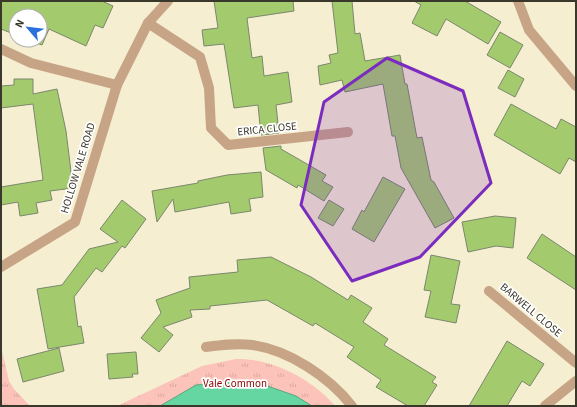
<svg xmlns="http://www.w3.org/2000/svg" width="577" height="407" font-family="'Source Sans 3',sans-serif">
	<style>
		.park { fill: url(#park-tufts) }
		.water { fill: #65d5a1; stroke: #58a67e }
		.building { fill: #a3cb6d; stroke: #7b876d }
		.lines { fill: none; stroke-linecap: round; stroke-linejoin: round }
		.minor { stroke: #c7a486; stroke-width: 10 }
		.marked { fill: #7b2cbf; fill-opacity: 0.2; stroke: #7b2cbf; stroke-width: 3; stroke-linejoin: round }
		.labels { text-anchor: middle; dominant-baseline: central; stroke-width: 3.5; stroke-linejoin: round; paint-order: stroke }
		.street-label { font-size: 11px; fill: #3a372b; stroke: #fff }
		.park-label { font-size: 11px; fill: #870200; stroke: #fff }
	</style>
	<defs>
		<pattern id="park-tufts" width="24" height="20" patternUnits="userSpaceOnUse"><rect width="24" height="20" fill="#fbc3ba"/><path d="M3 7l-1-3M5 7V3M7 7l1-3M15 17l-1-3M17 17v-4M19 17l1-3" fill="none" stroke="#d8a8a0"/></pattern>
	</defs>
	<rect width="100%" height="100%" fill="#f5eed0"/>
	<g class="park">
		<polygon points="1,347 9,381 14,389 30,406 1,406"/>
		<path d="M236 359C272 358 312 379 335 406H117L202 366Z"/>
	</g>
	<polygon class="water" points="253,381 296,396 312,406 160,406 196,385"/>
	<g class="building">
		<polygon points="1,1 102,1 113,6 103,28 95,25 86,46 49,29 42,45 28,40 40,40 40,16 16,16 16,35 1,29"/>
		<polygon points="214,1 293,1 294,11 247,18 252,58 262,56 264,76 288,72 292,102 276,105 279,133 261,135 258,105 234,108 224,44 204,46 202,30 218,28"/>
		<polygon points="332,1 352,1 355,34 360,33 365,61 400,55 405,84 407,84 417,138 422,137 431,180 434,182 454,218 435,228 401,168 395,136 392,136 383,84 345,92 342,80 320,85 318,66 331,63 329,55 338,53"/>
		<polygon points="414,1 465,1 501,22 488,44 446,19 437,36 412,23 421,5"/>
		<polygon points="500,32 523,45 510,68 487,55"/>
		<polygon points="508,70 524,79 515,97 498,88"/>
		<polygon points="14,79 33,79 33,94 57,89 66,131 73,188 50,191 52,200 36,203 38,213 20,216 18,202 1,205 1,187 43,180 33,104 1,108 1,86 14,85"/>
		<polygon points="511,104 556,129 561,119 576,127 576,162 569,158 560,174 494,135"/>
		<polygon points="281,146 281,149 326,175 322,181 333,187 324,201 298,185 297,188 266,170 263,148"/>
		<polygon points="261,172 263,197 249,199 251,211 231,214 229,202 175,212 173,199 157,222 152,191 198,183 198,181 227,175"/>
		<polygon points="383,177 405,189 374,242 352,229 362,210 364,212"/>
		<polygon points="122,200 146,219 125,248 122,246 102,272 96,268 74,297 78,327 81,326 84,343 48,349 37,289 62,285 89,249 118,242 100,229"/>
		<polygon points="329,200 344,209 333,226 318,218"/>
		<polygon points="495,216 516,218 513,248 496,246 468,252 462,222"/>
		<polygon points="542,234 576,257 576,290 527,258"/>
		<polygon points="431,255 460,261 451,304 460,305 456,323 425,317 431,291 424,290"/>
		<polygon points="271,257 311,277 348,300 351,295 372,308 363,322 388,339 384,345 436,377 432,382 437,385 424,406 408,406 376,387 381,380 347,357 354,347 315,323 313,326 267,300 210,306 210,309 190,310 192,317 163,327 173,335 159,352 141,338 161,313 156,300 190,288 189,277 238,272 237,260"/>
		<polygon points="507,341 544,364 530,386 522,381 507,406 469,406"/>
		<polygon points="59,348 64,371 23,382 17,359"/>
		<polygon points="136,352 138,374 132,374 133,377 109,379 107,354"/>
	</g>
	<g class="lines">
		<g class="minor">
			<polyline points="518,1 529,30 576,86"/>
			<polyline points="148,23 200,57 209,88 211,128 228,145 348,132"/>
			<polyline points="1,49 31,63 117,85"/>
			<polyline points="1,267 75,222 117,85 148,23 168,1"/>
			<polyline points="489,291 576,363"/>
			<path d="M206 347C221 345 236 343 252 345 289 350 329 377 352 406"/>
			<polyline points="545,406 576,381"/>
		</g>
	</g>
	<path class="marked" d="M387 58 463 91 491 183 420 257 352 281 301 205 324 102Z"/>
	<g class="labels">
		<g class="street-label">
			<text transform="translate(267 129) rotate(-6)">ERICA CLOSE</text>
			<text transform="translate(78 168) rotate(-73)">HOLLOW VALE ROAD</text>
			<text transform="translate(531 310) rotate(40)">BARWELL CLOSE</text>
		</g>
		<g class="park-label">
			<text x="235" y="383">Vale Common</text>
		</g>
	</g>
	<rect width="577" height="407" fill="none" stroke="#3a372b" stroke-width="4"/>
	<g transform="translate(28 28) rotate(298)"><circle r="19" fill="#ffffff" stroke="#b0afaa"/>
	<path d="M0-3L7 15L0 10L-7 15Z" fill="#2b70dd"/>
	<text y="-6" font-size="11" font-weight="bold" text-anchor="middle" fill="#3a372b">N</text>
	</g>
</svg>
